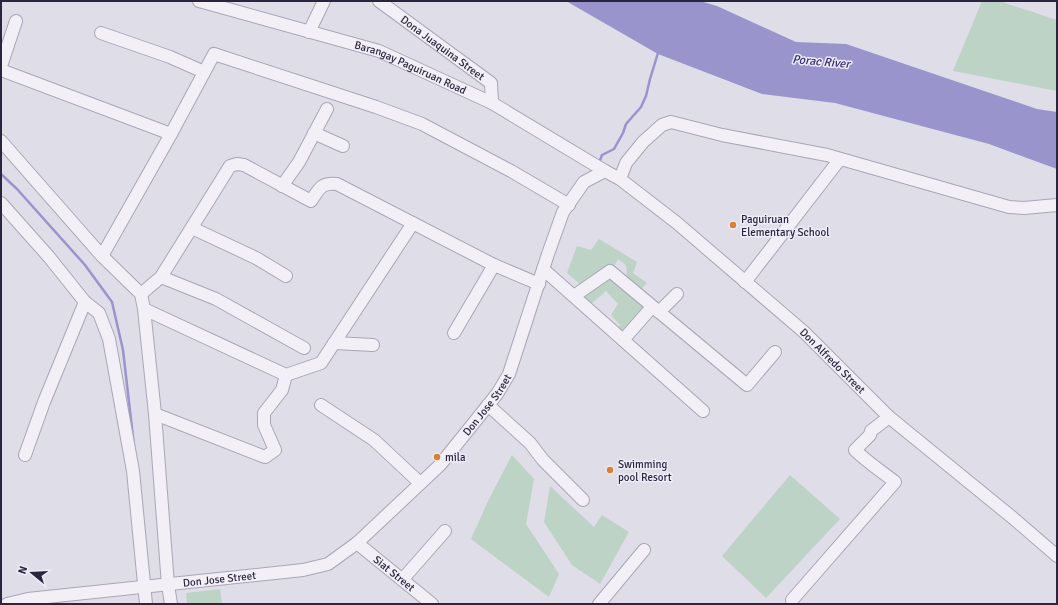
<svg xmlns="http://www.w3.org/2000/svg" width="1058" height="605" font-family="Signika,sans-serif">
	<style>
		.green { fill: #bdd3c5 }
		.water { fill: #9a94cd }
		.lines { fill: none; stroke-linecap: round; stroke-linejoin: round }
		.stream { stroke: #9a94cd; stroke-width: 2.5 }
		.minor-casing { stroke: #a9a6b6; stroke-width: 14 }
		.minor { stroke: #f2f0f6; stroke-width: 12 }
		.poi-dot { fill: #db8034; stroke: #eeecf6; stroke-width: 1.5 }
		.labels { text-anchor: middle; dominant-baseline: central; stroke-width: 3; stroke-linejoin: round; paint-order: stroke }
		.street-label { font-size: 11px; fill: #2b2540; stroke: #eeecf6 }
		.poi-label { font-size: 11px; fill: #2b2540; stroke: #eeecf6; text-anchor: start }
		.water-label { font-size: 12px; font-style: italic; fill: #372b78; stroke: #eeecf6 }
	</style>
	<rect width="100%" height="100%" fill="#dfdde8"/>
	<g class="green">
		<polygon points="982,1 999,1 1057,20 1057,91 953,71"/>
		<polygon points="599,239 637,262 633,273 647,283 642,288 627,277 626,265 618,259 614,266 590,277 581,285 567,273 577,246 591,250"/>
		<polygon points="611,275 647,308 625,334 619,328 620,325 611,315 618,304 606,291 591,304 581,294"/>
		<polygon points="512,455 534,479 526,524 559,574 549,597 471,539 489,499"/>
		<polygon points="790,475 840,519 766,598 722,556"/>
		<polygon points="550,486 594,527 602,515 629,532 600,584 572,565 544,522"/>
		<polygon points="220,589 222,604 187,604 186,593"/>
	</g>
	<polygon class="water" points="566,1 700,1 717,6 796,42 846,44 1037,109 1057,112 1057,169 989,144 835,103 762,94 658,54"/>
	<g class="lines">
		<g class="stream">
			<polyline points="599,163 602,155 614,149 623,133 626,124 641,107 646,96 650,79 658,53"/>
			<polyline points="1,174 17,189 85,265 112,302 123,350 134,446"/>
		</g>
		<defs>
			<g id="minor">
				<path id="s1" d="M199 1 379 51 492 103 605 171 620 179 677 223 804 332 889 417 1013 518 1057 556"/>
				<path id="s2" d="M379 1 491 83 492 103"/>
				<polyline points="309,32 324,1"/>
				<polyline points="101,33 170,57 204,72"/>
				<polyline points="1,66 16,21"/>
				<polyline points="1,70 171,134"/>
				<polyline points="314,133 343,146"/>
				<polyline points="1,141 102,256 141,294 144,309 155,414 168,585 171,604"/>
				<polyline points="620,179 626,163 643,142 662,125 671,122 722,135 827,155 1009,207 1024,208 1057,205"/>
				<polyline points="282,186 299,162 327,109"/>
				<polyline points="1,203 49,257 85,302"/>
				<polyline points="192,228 256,258 286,276"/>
				<polyline points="102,256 171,134 214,54 376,107 422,124 511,171 569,205"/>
				<polyline points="543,269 703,411"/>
				<polyline points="161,277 216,299 304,348"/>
				<polyline points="745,282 840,159"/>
				<path d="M141 294 161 277 230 166 237 164 244 165 311 201C319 189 321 182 337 184L494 265 539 284"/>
				<polyline points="574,296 610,271 747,385 775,352"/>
				<polyline points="144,309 286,375 321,363 413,223"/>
				<polyline points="659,312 677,294"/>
				<polyline points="454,333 494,265"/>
				<polyline points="623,340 652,307"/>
				<polyline points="334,343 373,345"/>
				<polyline points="321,405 374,440 420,483"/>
				<polyline points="488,405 530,443 543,460 583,500"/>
				<polyline points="155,414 265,457 275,450 264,425 264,413 282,390 286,375"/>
				<polyline points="25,455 44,402 85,302 99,313 109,339 133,471 146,604"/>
				<path id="s3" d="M357 543 432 604"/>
				<polyline points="402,580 445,531"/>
				<path d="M792 600 895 482C881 471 867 462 855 450L870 435 871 431 889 417"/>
				<path id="s4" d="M7 604 28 599 303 570 328 564 357 543 440 465 497 394 509 374 548 254 563 212 584 182 605 171"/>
				<polyline points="599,604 644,550"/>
			</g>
		</defs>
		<use href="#minor" class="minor-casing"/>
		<use href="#minor" class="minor"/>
	</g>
	<g class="poi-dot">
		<circle cx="733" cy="225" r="4"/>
		<circle cx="437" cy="457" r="4"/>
		<circle cx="610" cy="470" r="4"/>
	</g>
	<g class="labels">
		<g class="street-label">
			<text stroke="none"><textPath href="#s2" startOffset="79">Dona Juaquina Street</textPath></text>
			<text stroke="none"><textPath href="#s1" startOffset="222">Barangay Paguiruan Road</textPath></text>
			<text stroke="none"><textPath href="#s1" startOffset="740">Don Alfredo Street</textPath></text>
			<text stroke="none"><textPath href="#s4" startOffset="550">Don Jose Street</textPath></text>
			<text stroke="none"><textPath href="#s3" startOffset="48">Siat Street</textPath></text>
			<text stroke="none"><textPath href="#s4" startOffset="214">Don Jose Street</textPath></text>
		</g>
		<g class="poi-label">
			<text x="741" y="219">Paguiruan<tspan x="741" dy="13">Elementary School</tspan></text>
			<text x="445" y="457">mila</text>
			<text x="618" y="464">Swimming<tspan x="618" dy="13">pool Resort</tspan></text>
		</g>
		<g class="water-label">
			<text transform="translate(821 62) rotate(5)">Porac River</text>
		</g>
	</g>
	<rect width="1058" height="605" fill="none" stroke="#2b2540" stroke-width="4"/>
	<g transform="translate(32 573) rotate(288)" stroke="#eeecf6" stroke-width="3" paint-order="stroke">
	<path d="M0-3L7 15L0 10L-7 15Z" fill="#2b2540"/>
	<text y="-6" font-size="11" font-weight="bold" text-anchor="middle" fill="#2b2540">N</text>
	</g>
</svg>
